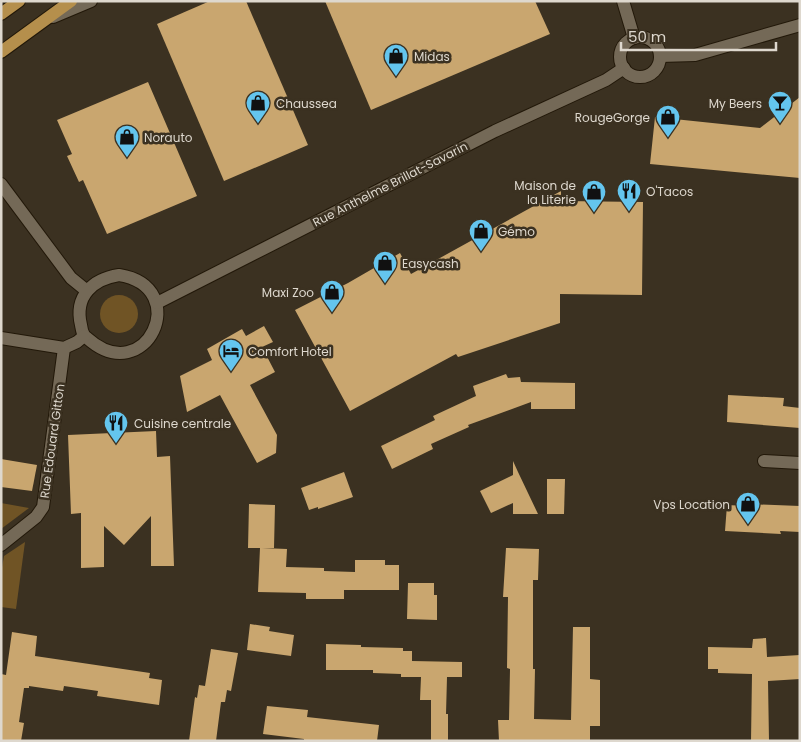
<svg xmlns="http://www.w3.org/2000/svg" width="801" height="742" font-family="Poppins,sans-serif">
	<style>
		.green { fill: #705425 }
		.building { fill: #c9a66f }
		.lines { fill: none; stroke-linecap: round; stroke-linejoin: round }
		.street-casing { stroke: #221809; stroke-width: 14 }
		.primary-casing { stroke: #221809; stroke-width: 14 }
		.street { stroke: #746957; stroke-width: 12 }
		.primary { stroke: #b58f4c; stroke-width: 12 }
		.labels { text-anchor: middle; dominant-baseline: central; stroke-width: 5; stroke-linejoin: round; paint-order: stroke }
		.poi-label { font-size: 12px; fill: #ded8ce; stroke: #3b3121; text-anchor: start }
		.street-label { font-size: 12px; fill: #ded8ce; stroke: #3b3121 }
	</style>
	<rect width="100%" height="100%" fill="#3b3121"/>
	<g class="green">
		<circle cx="119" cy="314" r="19"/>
		<polygon points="1,503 29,508 1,529"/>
		<polygon points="25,542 16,609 1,607 1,573 4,556"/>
	</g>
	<g class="building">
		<polygon points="210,1 246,1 308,145 224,181 157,24"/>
		<polygon points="325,1 535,1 550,34 371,110"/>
		<polygon points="148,82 197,196 107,234 83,180 79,182 67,156 72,154 57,120"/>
		<polygon points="800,97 800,178 650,164 655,117 760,128"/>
		<polygon points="561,191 561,201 643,202 642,295 560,294 560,323 458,357 456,354 350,411 295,310 348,283 400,253 411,274"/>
		<polygon points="264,326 273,342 262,347 275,372 250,385 277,435 276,453 257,463 220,395 187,412 180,376 212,360 207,349 242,329 246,336"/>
		<polygon points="506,374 508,378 520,377 521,382 575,383 575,409 531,409 531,402 468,425 469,427 431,444 433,449 392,469 381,446 435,420 433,416 476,396 473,386"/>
		<polygon points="728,395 784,398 783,406 800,408 800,428 727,422"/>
		<polygon points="156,431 157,457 170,456 174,566 151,566 151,516 124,545 104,526 104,567 81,568 81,513 71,514 68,435"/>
		<polygon points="1,459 37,465 32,491 1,487"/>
		<polygon points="513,461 518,472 538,514 513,514 513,503 491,513 480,491 513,475"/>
		<polygon points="344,472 353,497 318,509 318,507 309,510 301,488"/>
		<polygon points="547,479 565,479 564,514 547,514"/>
		<polygon points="249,504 275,505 274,548 262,548 287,549 286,567 324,568 324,571 355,572 355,560 385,560 385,565 399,565 399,590 344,590 344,599 306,599 306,593 258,592 260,548 248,548"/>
		<polygon points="747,504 800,506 800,532 780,531 781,534 725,531 727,505 747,506"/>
		<polygon points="506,548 539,549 538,580 533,580 533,669 535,669 534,719 571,720 573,627 590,627 590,679 600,680 600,726 590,726 590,741 499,741 498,720 509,720 510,669 507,668 508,597 503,597"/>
		<polygon points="408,583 434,583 434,595 437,595 437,620 407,619"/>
		<polygon points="250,624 270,627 269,631 294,635 291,656 247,650"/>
		<polygon points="12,632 37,636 35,656 150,673 149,678 162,680 159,705 97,696 98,691 64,686 63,691 29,686 29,688 24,688 19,722 24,723 21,741 1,741 1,674 6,675"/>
		<polygon points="766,638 767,657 800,655 800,679 768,681 769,741 751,741 752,674 718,673 718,669 708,669 708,647 752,648 753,639"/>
		<polygon points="326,644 361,645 361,647 403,648 403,651 412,651 412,661 462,662 462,677 447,677 446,714 448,714 448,741 431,741 431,700 420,700 421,677 401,677 401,674 373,673 373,670 326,670"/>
		<polygon points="211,649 238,653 231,691 227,690 225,702 221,702 216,741 189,741 195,697 197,698 199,685 205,686"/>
		<polygon points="267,706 308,710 307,717 379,725 377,741 304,741 304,739 263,734"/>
	</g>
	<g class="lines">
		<defs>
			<g id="street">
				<polyline points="623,1 634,38"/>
				<polyline points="53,17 91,1"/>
				<circle cx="640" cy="57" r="20"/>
				<polyline points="660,56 695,55 800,25"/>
				<polyline points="1,184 71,278 87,291"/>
				<path d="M119 275C194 287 146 391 87 338 82 335 82 330 81 325 74 296 93 279 119 275Z"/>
				<polyline points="157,303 495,131 606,80 624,68"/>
				<polyline points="1,338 64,348 77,342 84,336"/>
				<polyline points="764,461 800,463"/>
				<polyline points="1,545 36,517 43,507 64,348"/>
			</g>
			<g id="primary">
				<polyline points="1,14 19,1"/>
				<polyline points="1,52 71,1"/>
			</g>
		</defs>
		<use href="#street" class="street-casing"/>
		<use href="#primary" class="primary-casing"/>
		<use href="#street" class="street"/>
		<use href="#primary" class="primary"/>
	</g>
	<defs>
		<symbol id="shop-pin" viewBox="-11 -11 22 30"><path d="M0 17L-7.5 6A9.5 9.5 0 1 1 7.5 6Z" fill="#64c5ee" stroke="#3b3121"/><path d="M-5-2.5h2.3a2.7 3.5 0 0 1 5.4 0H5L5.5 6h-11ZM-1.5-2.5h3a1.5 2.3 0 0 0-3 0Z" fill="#111"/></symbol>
		<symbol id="bar-pin" viewBox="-11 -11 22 30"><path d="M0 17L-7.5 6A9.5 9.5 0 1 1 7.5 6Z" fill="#64c5ee" stroke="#3b3121"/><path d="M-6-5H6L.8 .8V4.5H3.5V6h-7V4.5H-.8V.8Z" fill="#111"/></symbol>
		<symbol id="restaurant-pin" viewBox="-11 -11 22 30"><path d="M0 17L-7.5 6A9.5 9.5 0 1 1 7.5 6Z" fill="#64c5ee" stroke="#3b3121"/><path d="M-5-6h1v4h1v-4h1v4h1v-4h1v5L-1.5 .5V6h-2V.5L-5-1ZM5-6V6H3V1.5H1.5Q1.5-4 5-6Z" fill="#111"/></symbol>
		<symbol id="hotel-pin" viewBox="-11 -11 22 30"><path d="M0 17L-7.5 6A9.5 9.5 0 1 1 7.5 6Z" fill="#64c5ee" stroke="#3b3121"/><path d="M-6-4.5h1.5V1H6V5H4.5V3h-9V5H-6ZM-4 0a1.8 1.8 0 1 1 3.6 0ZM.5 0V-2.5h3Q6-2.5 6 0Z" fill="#111"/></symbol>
	</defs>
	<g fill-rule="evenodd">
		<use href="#shop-pin" x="382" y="42" width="28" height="38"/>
		<use href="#shop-pin" x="244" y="89" width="28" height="38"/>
		<use href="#bar-pin" x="766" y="89" width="28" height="38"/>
		<use href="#shop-pin" x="654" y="103" width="28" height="38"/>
		<use href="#shop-pin" x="113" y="123" width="28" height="38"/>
		<use href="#restaurant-pin" x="615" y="177" width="28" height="38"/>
		<use href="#shop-pin" x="580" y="178" width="28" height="38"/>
		<use href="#shop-pin" x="467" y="217" width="28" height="38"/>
		<use href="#shop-pin" x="371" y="249" width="28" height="38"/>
		<use href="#shop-pin" x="318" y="278" width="28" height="38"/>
		<use href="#hotel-pin" x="217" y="337" width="28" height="38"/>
		<use href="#restaurant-pin" x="102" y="409" width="28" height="38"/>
		<use href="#shop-pin" x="734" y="490" width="28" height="38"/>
	</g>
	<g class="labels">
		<g class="poi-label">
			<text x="414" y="56">Midas</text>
			<text x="276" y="103">Chaussea</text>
			<text x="762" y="103" text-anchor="end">My Beers</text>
			<text x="650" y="117" text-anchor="end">RougeGorge</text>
			<text x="144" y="137">Norauto</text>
			<text x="576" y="185" text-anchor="end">Maison de<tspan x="576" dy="14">la Literie</tspan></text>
			<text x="646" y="191">O'Tacos</text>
			<text x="498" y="231">Gémo</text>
			<text x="402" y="263">Easycash</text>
			<text x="314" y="292" text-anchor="end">Maxi Zoo</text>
			<text x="248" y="351">Comfort Hotel</text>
			<text x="134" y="423">Cuisine centrale</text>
			<text x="730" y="504" text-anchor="end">Vps Location</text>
		</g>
		<g class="street-label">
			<text transform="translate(390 184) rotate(-27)">Rue Anthelme Brillat-Savarin</text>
			<text transform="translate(52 441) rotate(-82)">Rue Edouard Gitton</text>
		</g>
	</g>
	<rect width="801" height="742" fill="none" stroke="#ded8ce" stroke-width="5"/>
	<path d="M621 42v8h155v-8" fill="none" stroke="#ded8ce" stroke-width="2.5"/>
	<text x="628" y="42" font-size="15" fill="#ded8ce" stroke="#3b3121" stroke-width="4" paint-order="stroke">50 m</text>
</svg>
